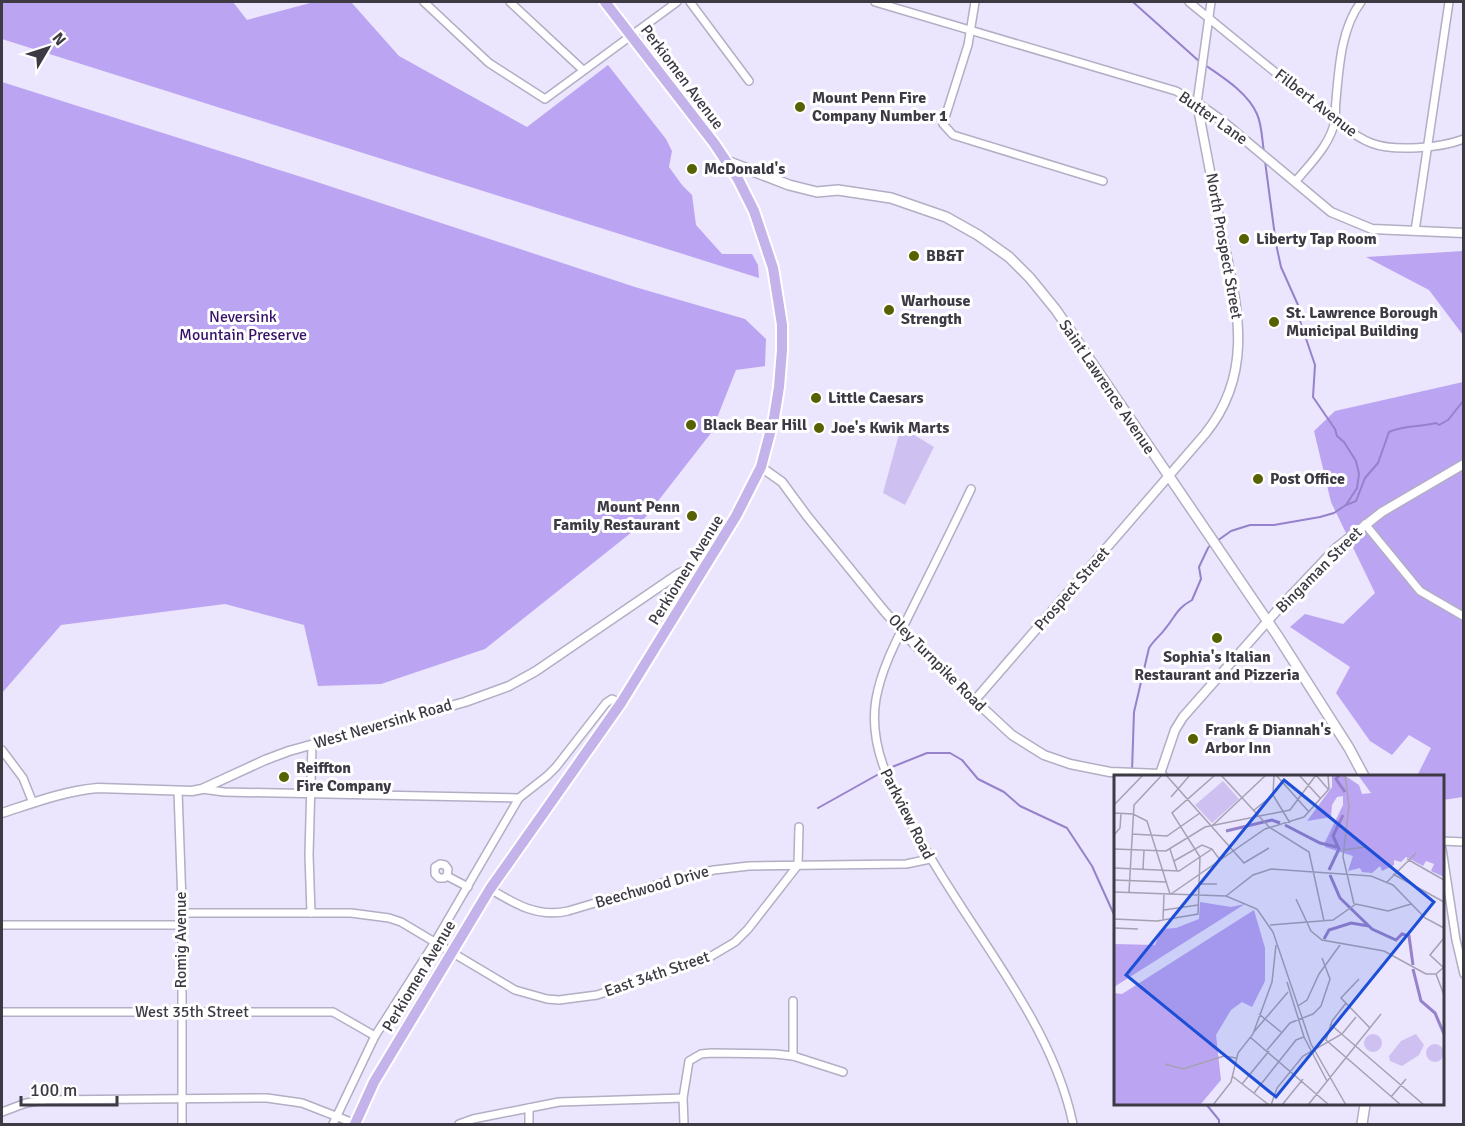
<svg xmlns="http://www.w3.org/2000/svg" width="1465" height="1126" font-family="Signika,sans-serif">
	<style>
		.green { fill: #cec1f1 }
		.forest { fill: #bba5f2 }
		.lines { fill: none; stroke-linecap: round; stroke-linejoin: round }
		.stream { stroke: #9681cb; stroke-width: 2 }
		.minor-casing { stroke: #b3aec4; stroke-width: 10 }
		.tertiary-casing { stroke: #b3aec4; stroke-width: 11 }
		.secondary-casing { stroke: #b3aec4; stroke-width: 12 }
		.primary-casing { stroke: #fff; stroke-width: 14 }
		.minor { stroke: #fff; stroke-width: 7 }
		.tertiary { stroke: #fff; stroke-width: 8 }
		.secondary { stroke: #fff; stroke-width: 9 }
		.primary { stroke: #c4b2eb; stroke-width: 10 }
		.poi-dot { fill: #576100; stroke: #fff; stroke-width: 2 }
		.labels { text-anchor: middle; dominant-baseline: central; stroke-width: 6; stroke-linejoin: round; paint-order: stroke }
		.street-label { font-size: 16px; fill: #3d3a44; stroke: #fff }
		.poi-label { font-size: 16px; font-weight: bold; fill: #3d3a44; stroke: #fff; text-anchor: start }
		.park-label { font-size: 16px; fill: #38116a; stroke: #fff }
		.inset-river { fill: none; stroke: #9681cb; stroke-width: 3 }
		.inset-road { fill: none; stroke: #a5a1b3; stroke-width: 1.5 }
		.view { fill: #1d4ed8; fill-opacity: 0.15; stroke: #1d4ed8; stroke-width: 3 }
		.inset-edge { fill: none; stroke: #3d3a44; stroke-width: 3 }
	</style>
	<rect width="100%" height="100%" fill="#ebe5fd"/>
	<polygon class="green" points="901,427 934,447 905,505 883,493"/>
	<g class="forest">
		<polygon points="2,2 233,2 247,20 314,2 351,2 399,56 527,127 608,65 666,139 672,151 669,167 682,185 692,195 696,225 722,254 752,254 758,265 759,278 2,39"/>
		<polygon points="2,82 314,181 635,287 745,319 766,339 765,366 736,370 711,433 637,528 485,649 381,684 318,686 304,625 225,604 61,625 2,693"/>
		<polygon points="1463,251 1463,335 1429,290 1366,257"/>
		<polygon points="1463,382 1463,797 1443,800 1442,776 1417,776 1431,748 1409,735 1392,755 1370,741 1336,693 1350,667 1290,627 1305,614 1343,624 1375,593 1331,502 1314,431 1335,411"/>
	</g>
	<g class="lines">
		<g class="stream">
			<polyline points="1133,2 1200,62"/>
			<path d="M1205 65C1224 78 1248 93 1257 114 1262 125 1262 140 1264 152"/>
			<polyline points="1265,161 1276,244 1281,267 1298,305 1300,321 1315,365 1313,397 1335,429 1337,436 1344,442 1356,461 1359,474 1357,488 1346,505"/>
			<path d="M1217 541 1231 531 1250 525H1274L1320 517 1334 513 1346 505 1356 501 1365 478 1378 463 1389 432C1403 425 1421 427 1436 423L1439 425 1448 420 1464 400"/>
			<polyline points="892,767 927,753 950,753 962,760 978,779 1004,792 1020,806 1067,828 1092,866 1116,919"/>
			<path d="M1132 771 1134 712 1149 648C1154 640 1160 636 1165 629 1176 616 1176 609 1192 600L1201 579 1199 567 1208 548 1212 543"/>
			<polyline points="818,808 877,775"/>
			<polyline points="1206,1104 1219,1120 1219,1124"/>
		</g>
		<defs>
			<g id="minor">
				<polyline points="424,2 489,63 545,99 677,2"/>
				<polyline points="510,2 583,70"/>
				<polyline points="690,2 749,81"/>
				<polyline points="875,2 1176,91 1197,103 1211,2"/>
				<polyline points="975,2 968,45 943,124 953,135 1103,181"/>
				<path d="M1189 2 1335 121C1347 129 1358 138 1371 143 1394 152 1441 148 1464 139"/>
				<path d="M1295 182C1310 164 1332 143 1335 119 1336 113 1335 107 1336 100 1339 68 1341 28 1361 2"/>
				<polyline points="1415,231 1449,2"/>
				<path d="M971 489C953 527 934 565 915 603 900 634 882 665 876 699 868 746 891 787 913 827 945 887 986 941 1021 1000 1044 1038 1064 1081 1073 1124"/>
				<polyline points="1365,524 1420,591 1463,616"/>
				<polyline points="2,750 23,778 33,803"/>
				<polyline points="202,789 224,792 519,798"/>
				<polyline points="178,791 182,903 182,1124"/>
				<polyline points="1442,841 1464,842"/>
				<polyline points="1442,849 1456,940 1464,974"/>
				<polyline points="447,876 448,869 445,865 440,864 435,867 435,874 439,878 444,878 447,876 468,887"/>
				<path d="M490 889C515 904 538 918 568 911L686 876 714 870 749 866 906 864 930 859"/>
				<polyline points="181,913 351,913 389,918 401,922 515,990 547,999 559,1000 597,995 703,961 735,942 748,929 798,865 799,827"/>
				<polyline points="311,913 309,855 312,745"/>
				<polyline points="2,925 181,925"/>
				<polyline points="793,1001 793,1056"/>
				<polyline points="2,1012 333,1012 375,1036"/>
				<polyline points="2,1112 26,1103 46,1100 267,1098 302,1103 356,1124"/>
				<polyline points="333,1124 375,1036 435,942 519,798 547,776 556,767 606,703 612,699 621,703"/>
				<polyline points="459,1124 473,1119 559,1102 683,1098"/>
				<polyline points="529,1124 529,1108"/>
				<polyline points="684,1124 683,1098 689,1061 701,1054 711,1053 775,1054 793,1056 843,1072"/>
			</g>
			<g id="tertiary">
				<polyline points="1197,103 1221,120 1331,212 1372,229 1464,233"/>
				<polyline points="761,467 782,482 807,516 885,612 915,645 1012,735 1044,755 1070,764 1110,772 1160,774 1163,776"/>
				<path d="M975 700 1205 434C1257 370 1236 302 1221 229 1213 187 1205 145 1197 103"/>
				<polyline points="1160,774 1175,730 1183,717 1281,606 1336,548 1382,512 1464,464"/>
				<path d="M2 813C33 803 64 791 98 788L192 791 202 789 265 760 289 751 465 702 509 686 536 671 678 574 691 568 704 569"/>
			</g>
			<g id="secondary">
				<polyline points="727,161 789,185 817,192 838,190 891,198 946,217 978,235 1009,257 1030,278 1056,310 1277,635 1349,748 1364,776"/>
				<polyline points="1362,1124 1365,1104"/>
			</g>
			<polyline id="primary" points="355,1124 374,1082 490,889 621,703 736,516 761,467 774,418 779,387 782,350 782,325 773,268 754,211 738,179 714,143 605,2"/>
		</defs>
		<use href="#minor" class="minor-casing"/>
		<use href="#tertiary" class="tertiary-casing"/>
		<use href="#secondary" class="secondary-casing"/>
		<use href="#primary" class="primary-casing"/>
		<use href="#minor" class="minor"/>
		<use href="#tertiary" class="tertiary"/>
		<use href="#secondary" class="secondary"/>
		<use href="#primary" class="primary"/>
	</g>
	<g class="poi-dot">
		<circle cx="800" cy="107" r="6"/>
		<circle cx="692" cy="169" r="6"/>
		<circle cx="1244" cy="239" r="6"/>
		<circle cx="914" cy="256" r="6"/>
		<circle cx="889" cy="310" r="6"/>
		<circle cx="1274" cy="322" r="6"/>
		<circle cx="816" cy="398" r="6"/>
		<circle cx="691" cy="425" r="6"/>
		<circle cx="819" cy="428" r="6"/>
		<circle cx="1258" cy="479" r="6"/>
		<circle cx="692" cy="516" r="6"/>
		<circle cx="1217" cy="638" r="6"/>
		<circle cx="1193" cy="739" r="6"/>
		<circle cx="284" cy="777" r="6"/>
	</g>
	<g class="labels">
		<g class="street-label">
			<text transform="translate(682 77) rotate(53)">Perkiomen Avenue</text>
			<text transform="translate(1316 103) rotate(38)">Filbert Avenue</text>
			<text transform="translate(1213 118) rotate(35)">Butter Lane</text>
			<text transform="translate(1224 246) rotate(80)">North Prospect Street</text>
			<text transform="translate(1107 387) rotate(56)">Saint Lawrence Avenue</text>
			<text transform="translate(686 570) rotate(-58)">Perkiomen Avenue</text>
			<text transform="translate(1319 570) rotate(-45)">Bingaman Street</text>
			<text transform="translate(1072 589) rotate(-49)">Prospect Street</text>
			<text transform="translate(937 663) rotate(45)">Oley Turnpike Road</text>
			<text transform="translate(383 724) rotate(-16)">West Neversink Road</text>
			<text transform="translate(907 814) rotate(63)">Parkview Road</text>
			<text transform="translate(652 887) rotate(-16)">Beechwood Drive</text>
			<text transform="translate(181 940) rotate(-90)">Romig Avenue</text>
			<text transform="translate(657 974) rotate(-19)">East 34th Street</text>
			<text transform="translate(419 976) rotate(-59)">Perkiomen Avenue</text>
			<text x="192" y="1012">West 35th Street</text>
		</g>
		<g class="poi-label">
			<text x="812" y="98">Mount Penn Fire<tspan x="812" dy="18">Company Number 1</tspan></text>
			<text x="704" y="169">McDonald's</text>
			<text x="1256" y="239">Liberty Tap Room</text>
			<text x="926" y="256">BB&amp;T</text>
			<text x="901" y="301">Warhouse<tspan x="901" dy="18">Strength</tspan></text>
			<text x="1286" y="313">St. Lawrence Borough<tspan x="1286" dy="18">Municipal Building</tspan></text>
			<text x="828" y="398">Little Caesars</text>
			<text x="703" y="425">Black Bear Hill</text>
			<text x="831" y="428">Joe's Kwik Marts</text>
			<text x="1270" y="479">Post Office</text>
			<text x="680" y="507" text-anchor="end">Mount Penn<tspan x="680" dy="18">Family Restaurant</tspan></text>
			<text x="1217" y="657" text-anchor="middle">Sophia's Italian<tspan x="1217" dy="18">Restaurant and Pizzeria</tspan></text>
			<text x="1205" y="730">Frank &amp; Diannah's<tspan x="1205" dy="18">Arbor Inn</tspan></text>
			<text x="296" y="768">Reiffton<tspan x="296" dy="18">Fire Company</tspan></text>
		</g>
		<g class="park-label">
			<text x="243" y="317">Neversink<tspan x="243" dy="18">Mountain Preserve</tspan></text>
		</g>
	</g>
	<g transform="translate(1114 775)">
		<rect width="330" height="330" fill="#ebe5fd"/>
		<path d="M109 6 125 24 98 48 81 30ZM250 268a9 9 0 1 1 18 0a9 9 0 1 1-18 0ZM302 259 310 270 305 280 288 291 276 286 275 281 287 266ZM312 278a9 9 0 1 1 18 0a9 9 0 1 1-18 0Z" fill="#cec1f1"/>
		<path d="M218 0H230L245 10 248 19 257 18 244 0H330V102L317 96 320 89 312 86 309 91 292 82 287 87 280 85V90L268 96 266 91 258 98 248 97 246 93 234 96 239 81 211 72V67L229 30V21L223 22 218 30 217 42 193 46 218 12ZM86 127 117 132 131 129 0 212V169L41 170 48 154 62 153 85 144ZM140 135 151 173V206L138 232 128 227 117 235 102 260 107 305 86 330H0V218L8 219Z" fill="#bba5f2"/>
		<path class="inset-river" d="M225 0 222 4 231 17M171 50 206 68 223 72M112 56 158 45 166 48M215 95 225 74 219 61 229 40M216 100 226 123 258 154 282 165 288 159 295 161 299 190M210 164 215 155 237 148 255 151M299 194 307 226 321 238 330 259"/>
		<path class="inset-road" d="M52 0 130 88 155 73M107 0 155 52 195 77 210 146M160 0 159 20 176 48M162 0 195 37M185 0 207 24M202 0 214 14M231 0 235 31 229 82 240 129M57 22 76 0M0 30 29 0M139 36 159 20M0 38 19 39 33 46 56 119M98 51 152 0M18 59 53 61 86 38M0 60 6 53 7 38M0 74 52 76 91 52 176 35 202 0M56 74 63 96M229 75 251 72M293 84 330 105M60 86 88 70 98 74 106 85M0 93 65 96 98 74M29 94 30 75M279 99 330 127M0 105 53 107M273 107 302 78M85 109H103M0 117 112 121 143 134 159 157 197 269 232 330M15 117 20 30 48 0M57 119 151 54 190 42 215 14 214 0M112 121 139 100 157 94 257 101 279 110 311 143 330 153M182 124 197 156 208 165 270 176 312 199H322L330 192M50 135 84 130M0 144 43 146 84 139 86 82 58 38 101 0M49 145 50 119M156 150 219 145 242 129 274 136 297 129M0 153 24 154M330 163 316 180 330 193M322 199 330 220M245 204 227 223 256 253M173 207 190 262 213 306M232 228 218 246 212 265 287 330M184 231 193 225 205 199 226 170M145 239 167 257M216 249 310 330M139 258 174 217M136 262 215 330M153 275 176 248 199 239 207 231 216 204 208 183M51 289 69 294 110 281 122 283M118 301 155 330M128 309 155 276M140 318 182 265 190 262M277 322 292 304M99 330 117 307 124 278 139 259 158 207 162 170M157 330 163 313 189 281 228 259 242 242M168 330 189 304M194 330 267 239"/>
		<path class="view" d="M170 5 320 127 162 322 12 200Z"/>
		<rect width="330" height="330" class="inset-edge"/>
	</g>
	<rect width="1465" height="1126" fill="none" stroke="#3d3a44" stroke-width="6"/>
	<g transform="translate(48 48) rotate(51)" stroke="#ffffff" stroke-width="4.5" paint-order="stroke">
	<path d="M0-4.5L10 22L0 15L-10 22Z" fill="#3d3a44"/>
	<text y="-9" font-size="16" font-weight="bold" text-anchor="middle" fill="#3d3a44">N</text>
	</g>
	<path d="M21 1096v9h96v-9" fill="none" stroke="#3d3a44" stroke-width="3"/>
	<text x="30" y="1096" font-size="18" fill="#3d3a44" stroke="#ffffff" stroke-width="4.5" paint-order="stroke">100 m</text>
</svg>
